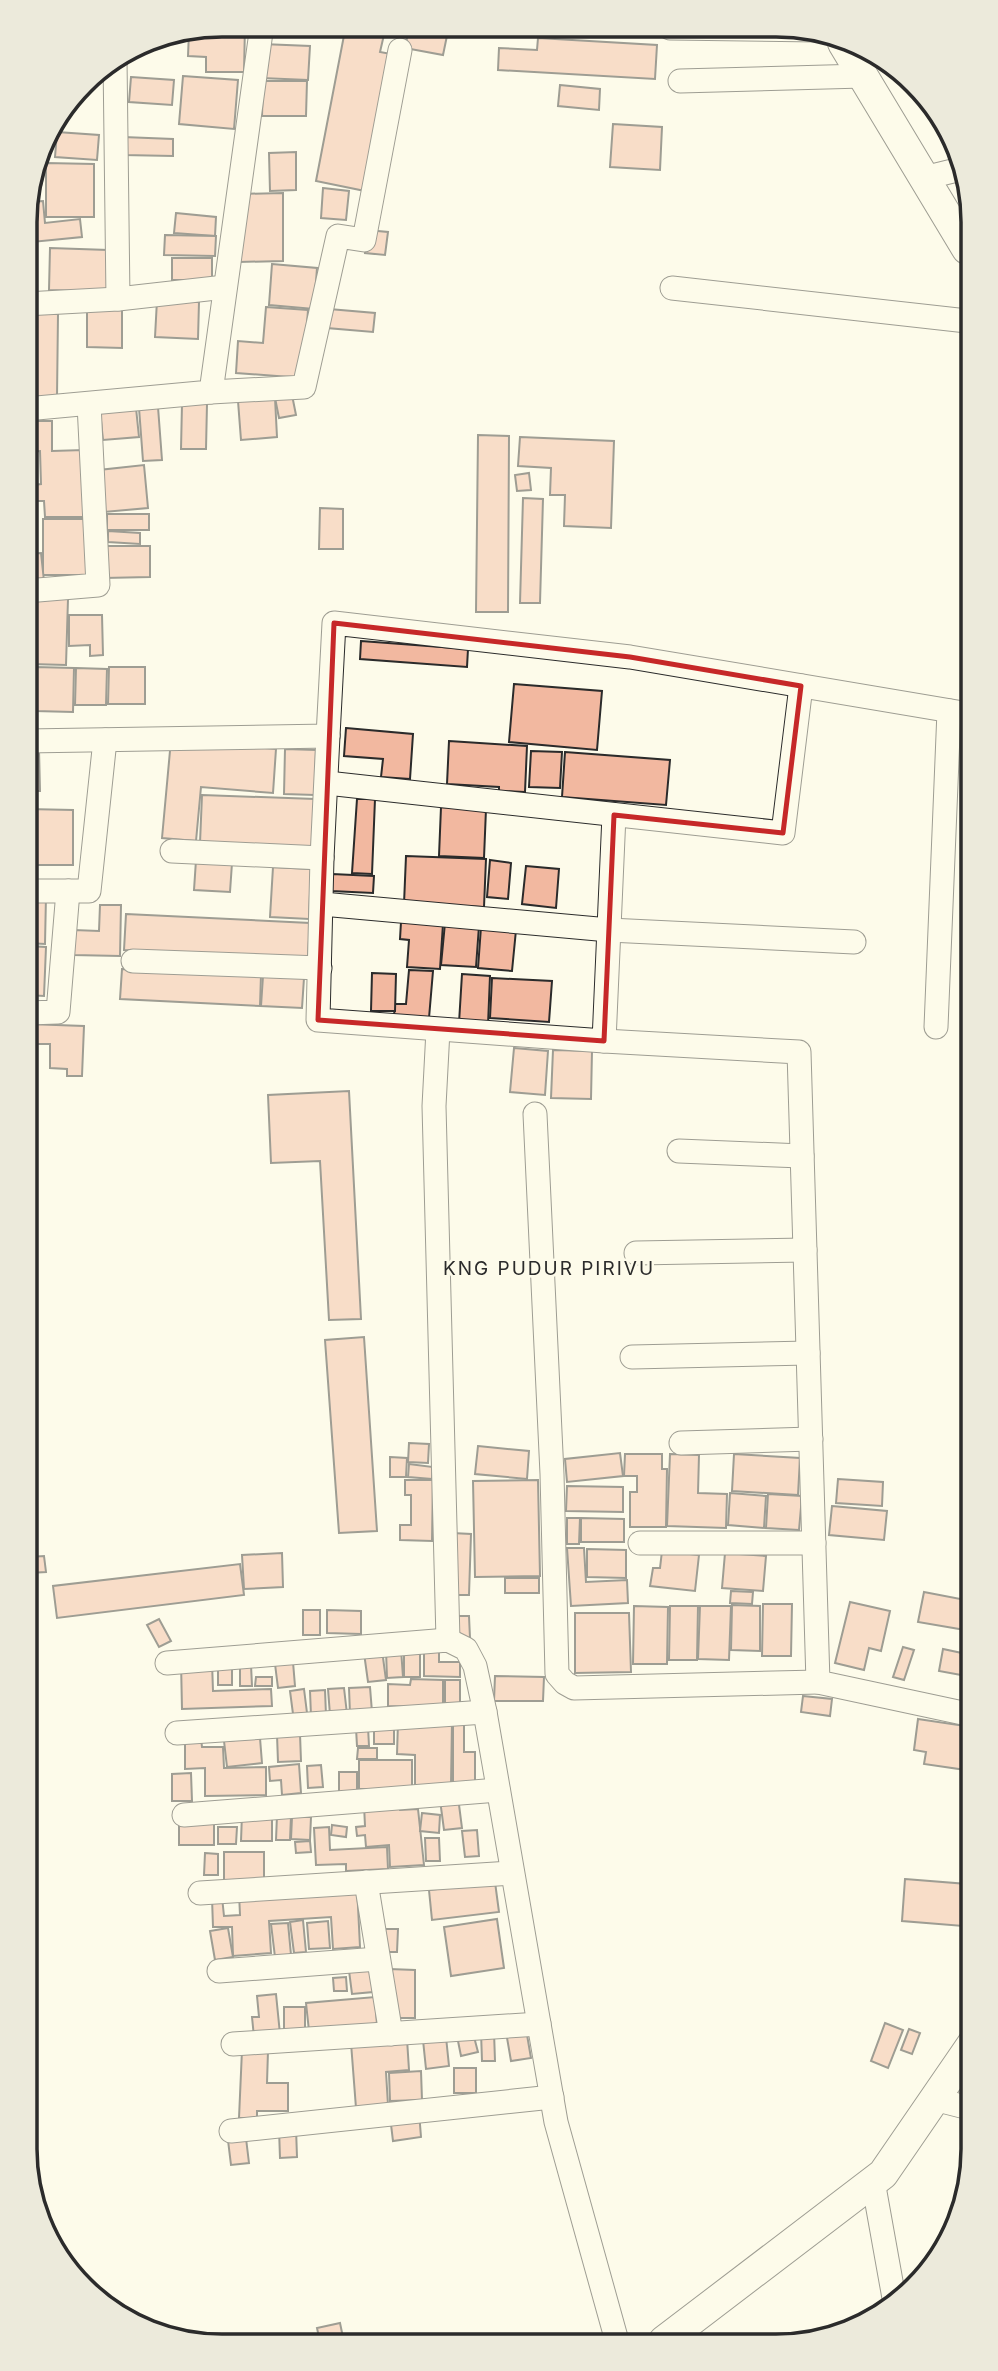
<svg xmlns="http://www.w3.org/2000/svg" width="998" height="2371" font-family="Inter,sans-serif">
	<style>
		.building { fill: #f2b8a0; stroke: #2b2b2b; stroke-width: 2 }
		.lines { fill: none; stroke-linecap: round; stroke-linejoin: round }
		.minor-casing { stroke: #2b2b2b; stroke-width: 25 }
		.major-casing { stroke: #2b2b2b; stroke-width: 32 }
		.minor { stroke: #fdfbea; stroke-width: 23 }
		.major { stroke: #fdfbea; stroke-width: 30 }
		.marked { fill: none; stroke: #c62828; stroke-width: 5; stroke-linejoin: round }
		.labels { text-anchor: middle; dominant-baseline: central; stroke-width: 5; stroke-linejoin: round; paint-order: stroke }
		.neighbourhood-label { font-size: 19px; letter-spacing: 2px; fill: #2b2b2b; stroke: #fdfbea }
		.rim { fill: none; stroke: #2b2b2b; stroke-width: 3.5 }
	</style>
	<rect width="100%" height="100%" fill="#fdfbea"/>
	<g class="building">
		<polygon points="222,24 245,25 244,72 206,72 206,57 188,56 189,31"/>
		<polygon points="346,25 386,26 380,52 391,54 365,191 316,181"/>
		<polygon points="396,26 449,26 443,55 405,48 409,28"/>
		<polygon points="538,38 657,45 655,79 498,70 499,48 537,50"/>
		<polygon points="262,44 310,46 308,80 261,78"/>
		<polygon points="183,76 238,80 234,129 179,124"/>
		<polygon points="131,77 174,80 172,105 129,102"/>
		<polygon points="263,81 307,81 306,116 262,116"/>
		<polygon points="560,85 600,89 599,110 558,106"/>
		<polygon points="613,124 662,127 660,170 610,167"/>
		<polygon points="57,132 99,135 97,160 55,157"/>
		<polygon points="123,137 173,139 173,156 123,155"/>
		<polygon points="296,152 296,190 270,191 269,153"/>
		<polygon points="37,163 46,165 38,199 28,196"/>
		<polygon points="46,163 94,164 94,217 46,217"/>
		<polygon points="323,188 349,191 346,220 321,218"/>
		<polygon points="283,193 283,261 239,262 239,194"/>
		<polygon points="43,201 45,223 80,219 82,237 32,242 28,202"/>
		<polygon points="176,213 216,217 215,236 174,233"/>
		<polygon points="367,230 388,232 385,255 365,253"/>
		<polygon points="165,235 216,236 215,256 164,255"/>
		<polygon points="50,248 108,250 107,292 49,290"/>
		<rect x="172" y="258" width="40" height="22"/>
		<polygon points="272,264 317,268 314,309 269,305"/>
		<polygon points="157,300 199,302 198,339 155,337"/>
		<polygon points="266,307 308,310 303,378 236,373 238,341 263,343"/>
		<polygon points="87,308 122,308 122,348 87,347"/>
		<polygon points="329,309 375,313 373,332 327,328"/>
		<polygon points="25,314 58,314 57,397 26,397"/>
		<polygon points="292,395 296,415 279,418 275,398"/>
		<polygon points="275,398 277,437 241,440 238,401"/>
		<polygon points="182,404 207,404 206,449 181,449"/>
		<polygon points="158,407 162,460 143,461 139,408"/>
		<polygon points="136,408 139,437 103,440 100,411"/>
		<polygon points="26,421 52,421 52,451 84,450 85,517 45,517 44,501 33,501 33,485 41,484 40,451 26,452"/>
		<polygon points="478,435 509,436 508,612 476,612"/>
		<polygon points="520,437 614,441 611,528 564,526 565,495 550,495 551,468 518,466"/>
		<polygon points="26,461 35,549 26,550"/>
		<polygon points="144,465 148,508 104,512 99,470"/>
		<polygon points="529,473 531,490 517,491 515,475"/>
		<polygon points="523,498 543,499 540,603 520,603"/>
		<polygon points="320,508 343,509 343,549 319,549"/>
		<rect x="107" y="514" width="42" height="16"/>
		<rect x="43" y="519" width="44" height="56"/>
		<polygon points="108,531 140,533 140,544 108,542"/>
		<polygon points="104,546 150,546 150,577 104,578"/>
		<polygon points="41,553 44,581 26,583 26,554"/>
		<polygon points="33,598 68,599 66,665 31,664"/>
		<polygon points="69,615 102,615 103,655 90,656 90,645 69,646"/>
		<polygon points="361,641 468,649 467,667 360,659"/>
		<polygon points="35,667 74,668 73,712 35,711"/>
		<polygon points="109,667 145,667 145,704 108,704"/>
		<polygon points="76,668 107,669 106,705 75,705"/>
		<polygon points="514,684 602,691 597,750 509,742"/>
		<polygon points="346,728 413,734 410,779 381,777 383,759 344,756"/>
		<polygon points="171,740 276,749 273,793 201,787 196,841 162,838"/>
		<polygon points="449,741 527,746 525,792 499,791 499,787 447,784"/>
		<polygon points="285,749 316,750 315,795 284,794"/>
		<polygon points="39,750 40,791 27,791 27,751"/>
		<polygon points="531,751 562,752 560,788 529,787"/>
		<polygon points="565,752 670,760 666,805 562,797"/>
		<polygon points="202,795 315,799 313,847 200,843"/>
		<polygon points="357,799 375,799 372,874 352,873"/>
		<polygon points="441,807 486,809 484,858 439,856"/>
		<polygon points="27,809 73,810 73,865 27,865"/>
		<polygon points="406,856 486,859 484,907 404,904"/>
		<polygon points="196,860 232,863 230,892 194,890"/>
		<polygon points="490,860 511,863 508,899 487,897"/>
		<polygon points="526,866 559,869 556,908 522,904"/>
		<polygon points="273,867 311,869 309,919 270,917"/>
		<polygon points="332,874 374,876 373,893 331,891"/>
		<polygon points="27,896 46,896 45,944 27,943"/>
		<polygon points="100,905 121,905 120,956 73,955 74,930 99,931"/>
		<polygon points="126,914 310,923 308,958 124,950"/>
		<polygon points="401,922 443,924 440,969 407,967 409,940 400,939"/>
		<polygon points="445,923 479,926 476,967 441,965"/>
		<polygon points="481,927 516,930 512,971 478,968"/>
		<polygon points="27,946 46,947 44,996 27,995"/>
		<polygon points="122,969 261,975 260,1006 120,999"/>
		<polygon points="409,970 433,971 429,1018 394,1016 395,1004 406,1004"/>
		<polygon points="372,973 396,974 395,1011 371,1011"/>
		<polygon points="462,974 490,976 488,1025 459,1023"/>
		<polygon points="263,976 304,978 302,1008 261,1006"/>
		<polygon points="492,978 552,981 549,1022 490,1018"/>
		<polygon points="28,1024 84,1026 82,1076 67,1076 67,1069 50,1068 50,1044 28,1044"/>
		<polygon points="514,1048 548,1051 545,1095 510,1092"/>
		<polygon points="553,1050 592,1051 591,1099 551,1098"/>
		<polygon points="349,1091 361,1319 329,1320 320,1161 271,1163 268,1095"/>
		<polygon points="364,1337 377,1531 339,1533 325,1340"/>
		<polygon points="409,1443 429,1444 428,1463 408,1462"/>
		<polygon points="478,1446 529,1451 527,1479 475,1474"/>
		<polygon points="620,1453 623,1476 567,1482 565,1459"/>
		<polygon points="625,1454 662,1454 662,1469 667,1469 666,1527 630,1527 630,1492 637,1492 637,1476 624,1476"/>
		<polygon points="670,1454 699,1455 698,1493 727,1494 726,1528 667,1526"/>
		<polygon points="734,1454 800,1458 798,1495 732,1491"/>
		<polygon points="390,1457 407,1458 406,1477 390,1477"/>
		<polygon points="409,1464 433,1467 432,1479 408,1477"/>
		<polygon points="838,1479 883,1482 882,1506 836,1503"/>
		<polygon points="405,1480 433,1480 432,1541 400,1540 400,1525 411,1525 411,1495 405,1495"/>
		<polygon points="538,1480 540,1576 475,1577 473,1481"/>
		<polygon points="567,1486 623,1487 623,1512 566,1511"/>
		<polygon points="730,1493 766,1496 764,1528 728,1525"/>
		<polygon points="768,1494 802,1496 799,1530 766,1528"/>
		<polygon points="832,1506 887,1511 884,1540 829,1535"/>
		<polygon points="567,1518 580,1518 579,1544 567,1544"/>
		<polygon points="581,1518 624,1519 624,1542 581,1542"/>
		<polygon points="452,1533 471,1534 469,1595 448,1595"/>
		<polygon points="567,1548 584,1548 586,1582 627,1580 628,1603 571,1606"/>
		<polygon points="587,1549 626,1550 626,1578 587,1577"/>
		<polygon points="662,1551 699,1555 695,1591 650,1586 653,1568 660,1568"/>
		<polygon points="282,1553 283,1587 244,1589 242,1555"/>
		<polygon points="725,1553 766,1556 763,1591 722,1588"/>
		<polygon points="44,1556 46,1572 29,1573 29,1557"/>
		<polygon points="240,1564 244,1595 57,1618 53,1586"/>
		<rect x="505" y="1578" width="34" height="15"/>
		<polygon points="731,1591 753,1592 752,1604 730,1603"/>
		<polygon points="924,1592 971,1601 971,1631 918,1622"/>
		<polygon points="850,1602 890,1611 881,1651 869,1648 864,1670 835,1663"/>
		<polygon points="763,1604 792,1604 791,1656 762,1656"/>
		<polygon points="732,1605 760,1606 760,1651 731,1650"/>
		<polygon points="634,1606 668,1607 667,1664 633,1664"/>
		<polygon points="670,1606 698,1606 697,1660 669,1660"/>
		<polygon points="700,1606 731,1606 729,1660 698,1659"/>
		<rect x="303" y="1610" width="17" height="25"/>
		<polygon points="327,1610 361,1611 361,1634 327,1633"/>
		<polygon points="575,1613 629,1613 631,1672 575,1673"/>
		<polygon points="453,1616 469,1616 470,1638 454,1639"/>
		<polygon points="159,1619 171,1641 159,1647 147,1625"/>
		<polygon points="964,1643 971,1644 972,1677 939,1671 943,1649 962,1653"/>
		<polygon points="424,1647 439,1648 439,1662 460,1662 460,1677 424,1676"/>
		<polygon points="903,1647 914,1650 904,1680 893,1677"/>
		<polygon points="401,1649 403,1677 387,1678 386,1650"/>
		<polygon points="382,1650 386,1680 368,1682 364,1653"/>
		<rect x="404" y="1651" width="16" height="26"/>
		<polygon points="181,1662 212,1662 213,1691 271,1689 272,1706 182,1709"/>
		<rect x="218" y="1662" width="14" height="23"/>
		<polygon points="293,1662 295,1686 278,1688 275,1664"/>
		<polygon points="240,1665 251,1665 252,1686 240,1686"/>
		<polygon points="495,1676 544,1677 543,1701 494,1701"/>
		<polygon points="256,1677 272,1677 272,1686 255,1686"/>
		<polygon points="411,1679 443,1680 443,1708 388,1706 388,1684 410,1685"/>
		<rect x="445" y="1680" width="15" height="23"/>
		<polygon points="370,1687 372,1712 350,1714 349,1688"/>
		<polygon points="344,1688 347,1714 330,1715 328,1689"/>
		<polygon points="304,1689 307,1713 293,1714 290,1691"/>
		<polygon points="325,1690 326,1715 311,1716 310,1691"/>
		<polygon points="803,1696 832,1699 830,1716 801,1712"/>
		<polygon points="918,1719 972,1727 966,1770 924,1764 926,1752 914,1750"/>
		<polygon points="398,1722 452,1722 451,1786 415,1785 415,1755 397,1754"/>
		<polygon points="453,1722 464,1722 464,1752 475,1752 475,1782 453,1782"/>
		<rect x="374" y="1723" width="20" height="21"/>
		<polygon points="368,1727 369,1746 357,1746 356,1728"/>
		<polygon points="300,1734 301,1761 278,1762 277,1735"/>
		<polygon points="201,1738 202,1747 223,1747 224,1768 266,1767 266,1795 205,1796 205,1768 185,1769 185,1739"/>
		<polygon points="260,1738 262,1763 227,1767 224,1741"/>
		<polygon points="358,1748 377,1748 377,1759 357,1759"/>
		<rect x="359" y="1760" width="53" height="29"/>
		<polygon points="299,1764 301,1793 282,1795 281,1780 270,1781 269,1767"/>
		<polygon points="321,1765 323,1787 308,1788 307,1766"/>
		<rect x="339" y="1772" width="18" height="21"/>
		<polygon points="191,1773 192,1801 172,1801 172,1774"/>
		<polygon points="458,1797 462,1828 444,1830 440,1800"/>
		<polygon points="399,1803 400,1810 418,1809 424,1865 390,1867 389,1845 366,1847 365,1835 357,1836 356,1827 365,1826 364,1805"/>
		<polygon points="422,1813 440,1815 439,1833 420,1831"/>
		<polygon points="242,1814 272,1814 272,1841 241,1841"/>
		<polygon points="277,1815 291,1816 290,1840 276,1840"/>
		<polygon points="179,1817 214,1818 214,1845 179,1845"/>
		<polygon points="292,1817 311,1817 310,1840 291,1839"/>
		<polygon points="332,1825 347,1827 346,1837 331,1835"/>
		<polygon points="218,1827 237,1827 236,1844 218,1844"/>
		<polygon points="329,1827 330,1850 387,1847 388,1869 346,1871 346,1864 316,1865 314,1828"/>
		<polygon points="477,1830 479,1856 465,1857 462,1831"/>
		<polygon points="425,1838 439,1838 440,1861 426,1861"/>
		<polygon points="310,1841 311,1852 296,1853 295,1842"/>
		<rect x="224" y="1852" width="40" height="28"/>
		<polygon points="205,1853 218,1854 218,1875 204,1875"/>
		<polygon points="905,1879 967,1884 963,1926 902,1921"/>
		<polygon points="495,1882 499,1912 432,1920 429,1890"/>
		<polygon points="357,1886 360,1947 333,1949 331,1917 269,1921 271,1953 233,1956 232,1927 213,1927 212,1898 222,1897 224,1916 240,1915 239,1893"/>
		<polygon points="497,1919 504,1968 451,1976 444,1927"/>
		<polygon points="303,1920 306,1952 294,1953 290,1922"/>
		<polygon points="328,1921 330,1948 309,1949 307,1923"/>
		<polygon points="288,1923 291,1955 275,1957 271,1924"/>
		<polygon points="228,1928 233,1957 215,1960 210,1931"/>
		<polygon points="383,1929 398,1929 397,1952 383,1952"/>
		<polygon points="369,1961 373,1992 352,1994 348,1963"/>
		<polygon points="389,1969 415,1970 415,2018 389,2018"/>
		<polygon points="346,1977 347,1991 334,1991 333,1978"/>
		<polygon points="276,1994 280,2034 254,2037 252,2017 259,2017 257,1996"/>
		<polygon points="375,1997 377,2025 309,2031 306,2003"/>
		<polygon points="284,2007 305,2007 305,2031 284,2032"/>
		<polygon points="885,2023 903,2030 888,2068 871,2061"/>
		<polygon points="526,2029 531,2058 511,2061 506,2032"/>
		<polygon points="909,2029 920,2033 912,2054 901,2050"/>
		<polygon points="481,2032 494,2032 495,2061 482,2061"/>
		<polygon points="473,2033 478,2052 461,2056 457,2036"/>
		<polygon points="446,2037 449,2066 426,2069 423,2040"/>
		<polygon points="407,2039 409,2070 386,2072 388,2105 356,2108 351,2043"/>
		<polygon points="242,2050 268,2051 267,2083 288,2083 288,2111 257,2111 257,2118 239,2118"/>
		<rect x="454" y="2068" width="22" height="25"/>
		<polygon points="421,2071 422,2100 390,2101 389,2073"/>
		<polygon points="969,2074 973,2075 973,2100 963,2098"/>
		<polygon points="419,2112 421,2137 393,2141 390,2116"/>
		<polygon points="296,2128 297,2157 280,2158 279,2129"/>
		<polygon points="245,2130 249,2163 231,2165 227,2132"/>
		<polygon points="340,2323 344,2342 320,2342 317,2328"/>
		<polygon points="278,2336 302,2338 301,2342 277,2342"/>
	</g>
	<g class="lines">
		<defs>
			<g id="minor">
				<polyline points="670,28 818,30"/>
				<polyline points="115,59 118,299"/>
				<polyline points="680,81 863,76"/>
				<polyline points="924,178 965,168"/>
				<polyline points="672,288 967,321"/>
				<polyline points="25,304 118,299 225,287"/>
				<polyline points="211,392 304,387 338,236 364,240 400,50"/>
				<polyline points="26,409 211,392 262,25"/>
				<polyline points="26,591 98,585 89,404"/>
				<polyline points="328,736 322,858 318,1020 604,1041 614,815"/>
				<polyline points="27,741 328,736 334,623 630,657 969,714"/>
				<polyline points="327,783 783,833 801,686"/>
				<polyline points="172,851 322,858"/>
				<polyline points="27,891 89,891 105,740"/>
				<polyline points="322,904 609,930 854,942"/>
				<polyline points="133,961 320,968"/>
				<polyline points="27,1013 58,1012 68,891"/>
				<polyline points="936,1027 949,711"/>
				<polyline points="438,1030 434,1106 448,1640"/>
				<polyline points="604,1041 799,1052 818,1682 972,1715"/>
				<polyline points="535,1114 552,1474 557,1674 565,1683 574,1688 818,1682"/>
				<polyline points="679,1151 802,1156"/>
				<polyline points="636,1253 805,1250"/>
				<polyline points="632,1357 808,1353"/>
				<polyline points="681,1443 811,1439"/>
				<polyline points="640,1543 814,1543"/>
				<polyline points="167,1663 448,1640 466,1649 475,1666 485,1712 556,2122 617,2341"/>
				<polyline points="177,1733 485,1712"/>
				<polyline points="184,1815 498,1790"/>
				<polyline points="366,1882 391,2034"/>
				<polyline points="200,1893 512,1873"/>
				<polyline points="219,1971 378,1959"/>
				<polyline points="233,2044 539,2024"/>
				<polyline points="934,2099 973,2109"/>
				<polyline points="231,2131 552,2097"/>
				<polyline points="873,2181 894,2298"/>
			</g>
			<g id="major">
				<polyline points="843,43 967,249"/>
				<polyline points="664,2341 883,2174 973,2043"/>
			</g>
		</defs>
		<use href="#minor" class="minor-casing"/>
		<use href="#major" class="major-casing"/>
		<use href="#minor" class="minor"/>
		<use href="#major" class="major"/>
	</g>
	<path d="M0 0H998V2371H0ZM334 623 630 657 801 686 783 833 614 815 604 1041 318 1020Z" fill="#fdfbea" fill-opacity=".55" fill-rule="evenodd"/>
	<path class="marked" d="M334 623 630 657 801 686 783 833 614 815 604 1041 318 1020Z"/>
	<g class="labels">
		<g class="neighbourhood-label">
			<text x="549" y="1268">KNG PUDUR PIRIVU</text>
		</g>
	</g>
	<path d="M0 0H998V2371H0ZM222 37H776A185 185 0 0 1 961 222V2149A185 185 0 0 1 776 2334H222A185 185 0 0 1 37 2149V222A185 185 0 0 1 222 37Z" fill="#eceadb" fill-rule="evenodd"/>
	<path class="rim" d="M222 37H776A185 185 0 0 1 961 222V2149A185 185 0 0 1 776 2334H222A185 185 0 0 1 37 2149V222A185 185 0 0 1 222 37Z"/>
</svg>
